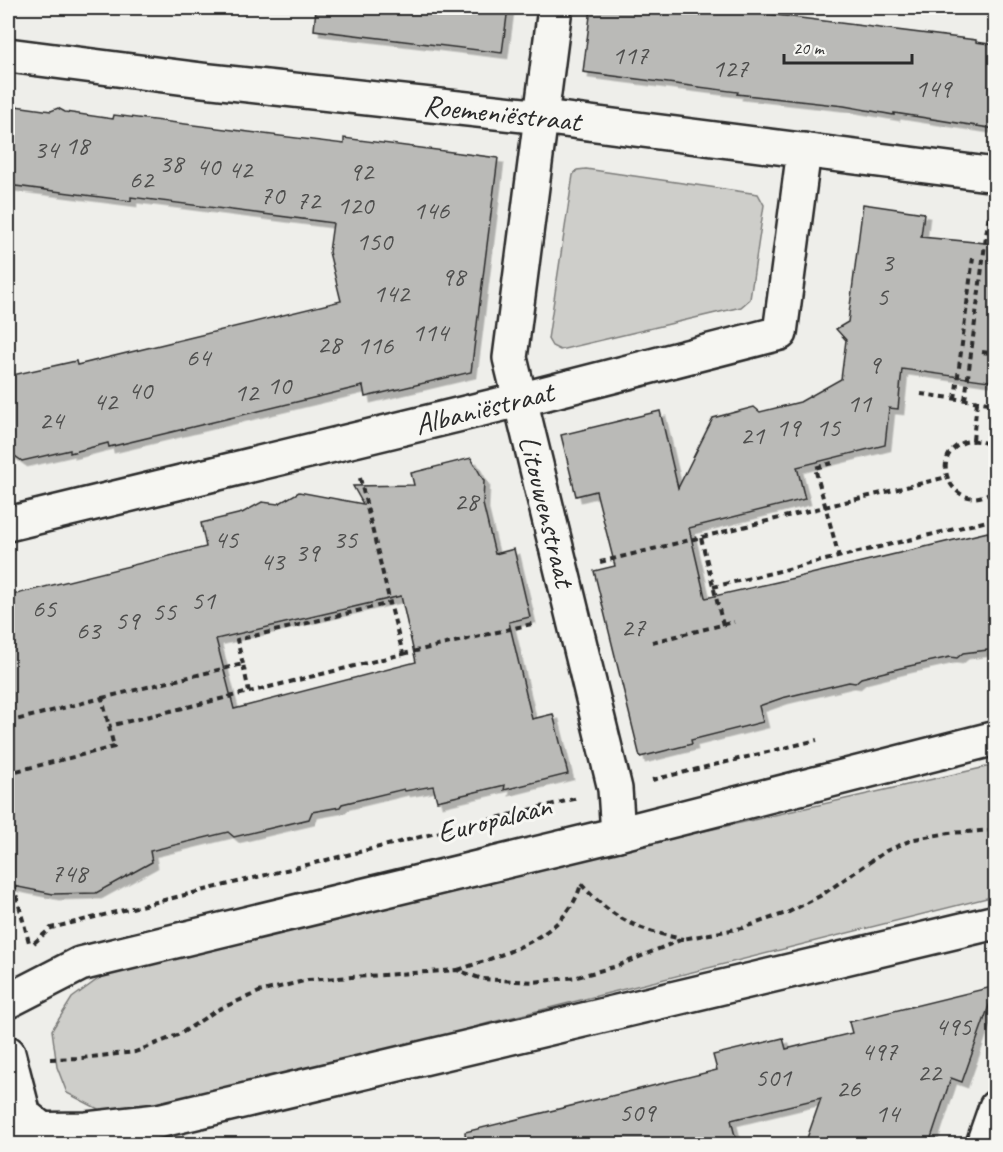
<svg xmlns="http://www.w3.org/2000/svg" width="1003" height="1152" font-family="Caveat,sans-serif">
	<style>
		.green { fill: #cececa; stroke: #7c7c7a; stroke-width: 1.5 }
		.building { fill: #babab7; stroke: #2b2b2b; stroke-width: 1.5; fill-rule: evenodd; filter: url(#shadow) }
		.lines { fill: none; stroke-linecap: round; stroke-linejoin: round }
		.minor-casing { stroke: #2b2b2b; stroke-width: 38 }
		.path { stroke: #2b2b2b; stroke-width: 4; stroke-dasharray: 6 4.5; stroke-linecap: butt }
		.minor { stroke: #f6f6f2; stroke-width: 33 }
		.labels { text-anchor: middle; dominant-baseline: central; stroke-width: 6; stroke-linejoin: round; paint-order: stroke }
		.number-label { font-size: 27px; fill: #4f4f4e }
		.street-label { font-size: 30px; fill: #2b2b2b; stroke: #f6f6f2 }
	</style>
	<defs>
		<filter id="shadow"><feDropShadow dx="5.5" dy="5.5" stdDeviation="0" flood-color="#0004"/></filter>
	</defs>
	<rect width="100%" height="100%" fill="#eeeeea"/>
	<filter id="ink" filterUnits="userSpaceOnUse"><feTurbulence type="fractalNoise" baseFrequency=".0167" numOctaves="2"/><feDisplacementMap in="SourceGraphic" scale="12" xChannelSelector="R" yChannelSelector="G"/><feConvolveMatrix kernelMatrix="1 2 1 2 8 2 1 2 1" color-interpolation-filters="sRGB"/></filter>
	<g filter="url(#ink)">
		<g class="green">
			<polygon points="586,169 758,194 764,205 750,299 741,307 560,350 552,346 548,339 573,175 577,170"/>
			<polygon points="995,765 995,896 489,1023 382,1053 153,1104 100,1110 67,1093 57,1067 52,1030 72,998 101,977 344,913"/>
		</g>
		<g class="building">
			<polygon points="316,8 508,8 502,53 314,30"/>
			<polygon points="591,8 719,8 976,40 976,42 996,45 996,129 894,113 894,115 844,106 737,94 738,92 583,72"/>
			<polygon points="8,105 51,111 58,108 65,112 113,119 114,115 344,144 344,138 498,158 471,372 365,397 363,386 109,447 108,443 70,453 70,450 22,461 8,451 8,376 76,361 77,365 341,301 329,252 333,223 131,197 131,201 8,185"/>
			<polygon points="863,204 924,213 921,237 996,244 996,382 902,369 898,409 889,408 885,445 797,467 805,499 689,528 705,597 706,598 777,582 988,532 996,564 996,649 963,653 957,658 950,657 905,667 861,678 855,683 849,682 782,698 759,706 763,722 691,740 692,744 640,757 594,571 615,566 596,491 576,496 561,435 660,411 678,488 713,418 754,407 760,412 800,402 841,379 846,340 836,329 848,322"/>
			<path d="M471 458 484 481 483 504 495 554 514 549 530 617 509 622 532 719 553 714 568 774 504 790 505 785 437 801 433 786 405 791 404 789 342 804 340 807 312 812 309 819 267 829 234 837 228 832 150 851 152 862 96 893 53 894 8 885V596L206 547 201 523 242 513 262 502 278 504 299 492 363 504 353 486 414 485 411 473ZM401 596 416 662 234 709 216 639Z"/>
			<polygon points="996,986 962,1082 951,1078 929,1144 805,1144 821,1098 731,1120 737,1144 466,1144 465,1132 717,1070 713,1055 783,1038 786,1049 852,1033 849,1022"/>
		</g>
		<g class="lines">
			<defs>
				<g id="minor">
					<polyline points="555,8 510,358 615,789 618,834"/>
					<polyline points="8,55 202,80 542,117 996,175"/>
					<polyline points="8,524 519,400 780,333 804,150"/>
					<polyline points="8,1001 80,964 618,834 996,738"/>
					<polyline points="8,1053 24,1115 41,1129"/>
					<polyline points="8,1130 87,1129 158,1121 996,922"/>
					<polyline points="983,1144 996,1107"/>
				</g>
			</defs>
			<use href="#minor" class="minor-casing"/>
			<g class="path">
				<polyline points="982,352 996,354"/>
				<polyline points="921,394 996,404"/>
				<polyline points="955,399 973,257"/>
				<polyline points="965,400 989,213"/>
				<polyline points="973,440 977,402"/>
				<path d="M996 450C987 442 977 439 965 442 923 456 957 522 996 488"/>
				<polyline points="832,463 815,468 839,557"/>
				<polyline points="360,478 390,603"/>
				<polyline points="701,538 723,625"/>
				<polyline points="600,562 947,477"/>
				<polyline points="713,587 996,519"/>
				<polyline points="652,642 734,622"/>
				<polyline points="403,654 536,623"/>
				<polyline points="243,664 237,640 390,603 403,654 249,692"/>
				<polyline points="102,698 243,664 249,692 109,726"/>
				<polyline points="8,722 102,698 114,747 8,773"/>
				<polyline points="652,780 817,740"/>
				<polyline points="8,865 30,946"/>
				<path d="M581 884C613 919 637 930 683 939"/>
				<polyline points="34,943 51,928 578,798"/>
				<path d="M458 970C504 954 567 937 581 884"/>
				<polyline points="50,1059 82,1058 135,1052 180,1034 217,1010 259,992 308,980 457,970 482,979 534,982 577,977 617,966 683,939 742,928 789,912 820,896 886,851 914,839 949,833 996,830"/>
			</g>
			<use href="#minor" class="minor"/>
		</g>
	</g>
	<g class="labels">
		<g class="number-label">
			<text x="630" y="55">117</text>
			<text x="730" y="68">127</text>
			<text x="933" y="88">149</text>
			<text x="77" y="145">18</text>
			<text x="46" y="149">34</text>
			<text x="171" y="163">38</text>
			<text x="208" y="166">40</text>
			<text x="240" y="169">42</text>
			<text x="361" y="171">92</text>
			<text x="141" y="179">62</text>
			<text x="272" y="195">70</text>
			<text x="308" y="200">72</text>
			<text x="355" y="205">120</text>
			<text x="431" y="210">146</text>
			<text x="374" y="241">150</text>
			<text x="887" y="262">3</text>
			<text x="453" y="276">98</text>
			<text x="391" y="293">142</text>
			<text x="882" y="296">5</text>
			<text x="430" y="332">114</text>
			<text x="329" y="344">28</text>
			<text x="375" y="345">116</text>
			<text x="198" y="357">64</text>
			<text x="874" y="364">9</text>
			<text x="279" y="385">10</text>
			<text x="140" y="390">40</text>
			<text x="246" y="392">12</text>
			<text x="105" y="401">42</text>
			<text x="859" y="403">11</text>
			<text x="51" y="420">24</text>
			<text x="788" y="427">19</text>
			<text x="828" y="427">15</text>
			<text x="752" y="435">21</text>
			<text x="466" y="501">28</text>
			<text x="226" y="539">45</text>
			<text x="345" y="539">35</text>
			<text x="307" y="552">39</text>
			<text x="272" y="561">43</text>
			<text x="203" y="600">51</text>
			<text x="44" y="608">65</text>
			<text x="164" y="611">55</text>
			<text x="127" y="620">59</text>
			<text x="633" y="627">27</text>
			<text x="88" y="630">63</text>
			<text x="69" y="873">748</text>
			<text x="953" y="1026">495</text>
			<text x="879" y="1051">497</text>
			<text x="929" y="1072">22</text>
			<text x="773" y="1077">501</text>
			<text x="848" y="1088">26</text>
			<text x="637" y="1112">509</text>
			<text x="887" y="1113">14</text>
		</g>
		<g class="street-label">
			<text transform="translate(502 113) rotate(6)">Roemeniëstraat</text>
			<text transform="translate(484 408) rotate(-14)">Albaniëstraat</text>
			<text transform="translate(547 511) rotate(76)">Litouwenstraat</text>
			<text transform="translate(494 819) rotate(-14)">Europalaan</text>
		</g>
	</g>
	<rect width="1003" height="1152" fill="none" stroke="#f6f6f2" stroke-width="30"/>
	<rect x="15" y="15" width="973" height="1122" fill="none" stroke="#2b2b2b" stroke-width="2" filter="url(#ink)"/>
	<path d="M784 54v9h128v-9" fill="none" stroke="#2b2b2b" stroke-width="3"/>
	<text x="793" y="54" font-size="18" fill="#2b2b2b" stroke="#f6f6f2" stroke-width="4.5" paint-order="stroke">20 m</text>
</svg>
